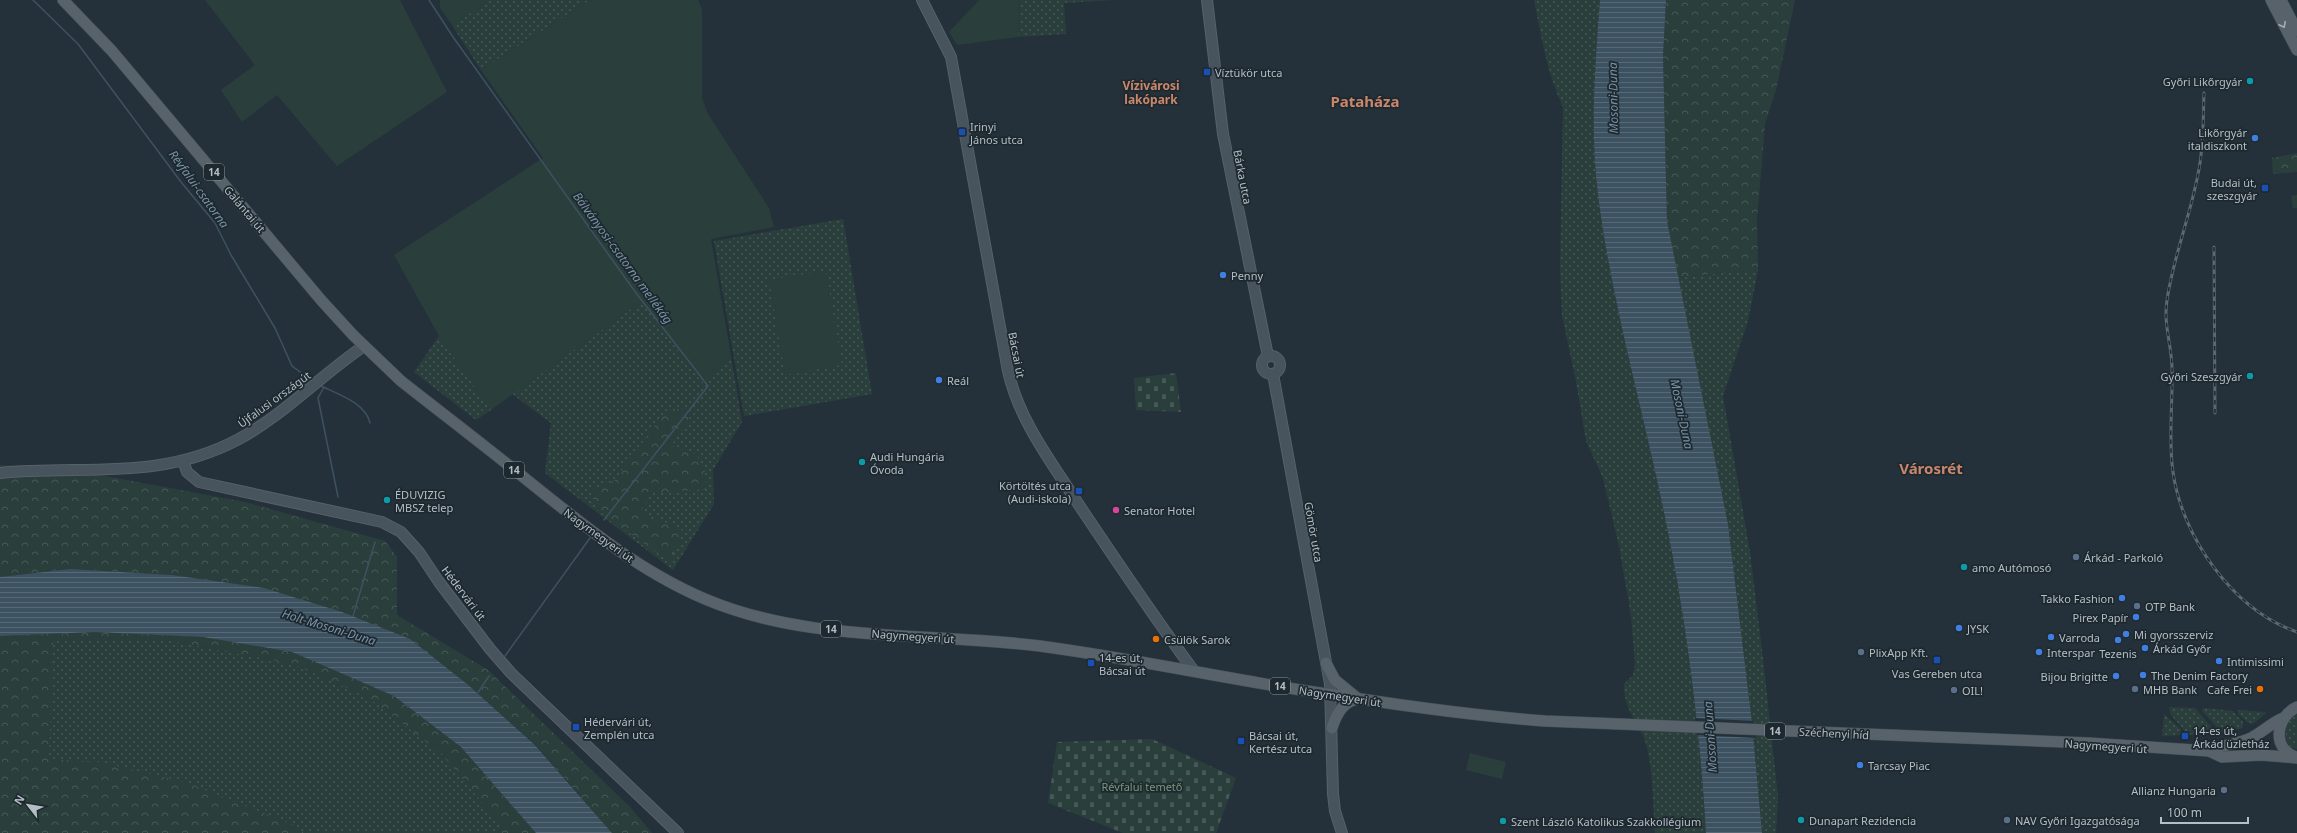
<svg xmlns="http://www.w3.org/2000/svg" width="2297" height="833" font-family="'Noto Sans',sans-serif">
	<style>
		.grass { fill: url(#grass-dots) }
		.forest { fill: url(#forest-crowns) }
		.cemetery { fill: url(#cemetery-stones) }
		.garden { fill: #2a3f3c }
		.water { fill: url(#water-rules) }
		.pier { fill: #25313a }
		.lines { fill: none; stroke-linecap: round; stroke-linejoin: round }
		.stream { stroke: #3d5261; stroke-width: 1.5 }
		.secondary-casing { stroke: #576168; stroke-width: 12 }
		.primary-casing { stroke: #424c53; stroke-width: 12 }
		.secondary { stroke: #47535d; stroke-width: 10 }
		.primary { stroke: #57626a; stroke-width: 11 }
		.rail-casing { stroke: #5b6771; stroke-width: 3 }
		.rail { stroke: #1e282f; stroke-width: 1.5; stroke-dasharray: 4.5; stroke-linecap: butt }
		.oneway { stroke: #a1acb4 }
		.transit-dot { fill: #1a4fb4; stroke: #1e282f; stroke-width: 1.5 }
		.culture-dot { fill: #0f9aa8; stroke: #1e282f; stroke-width: 1.5 }
		.shop-dot { fill: #3f7fe0; stroke: #1e282f; stroke-width: 1.5 }
		.hotel-dot { fill: #d1479c; stroke: #1e282f; stroke-width: 1.5 }
		.service-dot { fill: #5c6f8a; stroke: #1e282f; stroke-width: 1.5 }
		.food-dot { fill: #e8710a; stroke: #1e282f; stroke-width: 1.5 }
		.labels { text-anchor: middle; dominant-baseline: central; stroke-width: 3.5; stroke-linejoin: round; paint-order: stroke }
		.shield { fill: #1e282f; stroke: #879199; stroke-width: 1 }
		.shield-label { font-size: 10px; font-weight: bold; fill: #b4bec6 }
		.poi-label { font-size: 11px; fill: #b4bec6; stroke: #1e282f; text-anchor: start }
		.street-label { font-size: 11px; fill: #b4bec6; stroke: #1e282f }
		.park-label { font-size: 11px; fill: #759978; stroke: #1e282f }
		.neighbourhood-label { font-size: 12px; font-weight: bold; fill: #c9876c; stroke: #1e282f }
		.water-label { font-size: 12px; font-style: italic; fill: #7893a6; stroke: #1e282f }
		.district-label { font-size: 15px; font-weight: bold; fill: #c9876c; stroke: #1e282f }
	</style>
	<defs>
		<pattern id="grass-dots" width="8" height="8" patternUnits="userSpaceOnUse"><rect width="8" height="8" fill="#2a3f3c"/><path d="M2 2h.1M6 6h.1" fill="none" stroke="#465957" stroke-width="1.8" stroke-linecap="round"/></pattern>
		<pattern id="forest-crowns" width="20" height="18" patternUnits="userSpaceOnUse"><rect width="20" height="18" fill="#2a3f3c"/><path d="M2 6a3 3 0 1 1 6 0M12 15a3 3 0 1 1 6 0" fill="none" stroke="#465957"/></pattern>
		<pattern id="cemetery-stones" width="16" height="16" patternUnits="userSpaceOnUse"><rect width="16" height="16" fill="#2a3f3c"/><path d="M2 7V4a2 2 0 0 1 4 0v3zM10 15v-3a2 2 0 0 1 4 0v3z" fill="#465957"/></pattern>
		<pattern id="water-rules" width="6" height="5" patternUnits="userSpaceOnUse"><rect width="6" height="5" fill="#3d5261"/><path d="M0 2.5h6" fill="none" stroke="#576976"/></pattern>
	</defs>
	<rect width="100%" height="100%" fill="#25313a"/>
	<g class="grass">
		<polygon points="490,0 590,0 481,70 452,25"/>
		<polygon points="1020,0 1114,0 1064,3 1066,34 1018,37"/>
		<path d="M1534 0H1600C1595 64 1590 131 1598 195 1612 305 1644 413 1666 522 1687 625 1700 729 1706 833H1655C1653 808 1653 760 1644 738 1635 715 1624 711 1624 684L1633 675 1635 664 1631 616 1619 546 1603 478 1586 441 1575 376 1562 316 1560 268 1563 107C1547 74 1541 35 1534 0Z"/>
		<polygon points="843,219 872,394 744,416 714,241"/>
		<polygon points="1758,270 1748,321 1723,396 1750,552 1764,667 1778,797 1776,833 1762,833 1752,723 1728,524 1678,277"/>
		<polygon points="642,301 702,382 731,356 742,422 713,470 714,504 673,570 545,473 551,423 512,394"/>
		<polygon points="439,336 491,410 476,420 414,372"/>
		<polygon points="52,640 167,640 293,664 368,697 443,754 502,827 498,833 305,833 294,825 48,759"/>
		<polygon points="2169,707 2195,708 2214,730 2214,734 2188,735 2171,715"/>
		<polygon points="2204,708 2233,711 2243,722 2243,728 2222,733 2202,711"/>
		<polygon points="2238,710 2265,712 2266,713 2253,724 2247,722 2238,714"/>
		<polygon points="2164,714 2181,729 2182,735 2162,736"/>
		<path d="M2297 714V749L2292 748C2281 739 2285 721 2297 714Z"/>
	</g>
	<g class="forest">
		<polygon points="1666,0 1795,0 1776,90 1765,124 1757,220 1758,270 1678,277 1667,221 1663,56"/>
		<polygon points="2297,153 2297,172 2273,174 2272,158"/>
		<polygon points="2297,195 2297,208 2293,208 2291,196"/>
		<polygon points="681,408 690,417 671,446 696,454 704,468 708,489 652,493 641,511 684,531 670,562 597,510 590,491 614,481 663,415"/>
		<polygon points="0,465 57,467 245,502 385,541 397,557 397,615 488,670 629,806 652,833 612,833 535,744 467,684 264,588 172,575 70,569 0,577"/>
		<polygon points="95,632 203,637 292,652 394,696 461,747 536,833 498,833 502,827 442,754 368,697 293,664 167,640 53,640 49,759 100,762 188,783 294,825 305,833 0,833 0,636"/>
	</g>
	<g class="cemetery">
		<polygon points="1176,373 1181,412 1136,410 1134,378"/>
		<polygon points="1152,739 1236,778 1216,833 1123,833 1048,803 1057,742"/>
	</g>
	<g class="garden">
		<polygon points="205,0 400,0 447,92 337,166 277,95 242,122 221,90 255,65"/>
		<polygon points="440,0 490,0 452,25 440,8"/>
		<polygon points="590,0 698,0 702,9 702,98 708,114 769,208 774,227 711,239 731,356 702,382 642,301 491,410 439,336 394,255 543,158 481,70"/>
		<polygon points="979,0 1020,0 1018,37 957,45 949,32"/>
		<polygon points="826,271 842,365 785,375 769,280"/>
		<polygon points="1470,753 1506,762 1502,779 1466,770"/>
	</g>
	<g class="water">
		<path d="M1600 0H1666L1663 56 1667 221 1728 524 1752 723 1762 833H1706C1700 729 1687 625 1666 522 1644 413 1612 305 1598 195 1590 131 1595 64 1600 0Z"/>
		<polygon points="70,569 172,575 264,588 342,612 410,639 467,684 534,744 612,833 536,833 461,747 394,696 292,652 203,637 95,632 0,636 0,577"/>
	</g>
	<polygon class="pier" points="1695,718 1754,721 1756,738 1697,735"/>
	<g class="lines">
		<g class="stream">
			<polyline points="33,0 78,44 181,182 215,223 231,255 275,328 292,366 312,381"/>
			<polyline points="429,0 453,37 636,293 708,386 604,520"/>
			<path d="M319 385C337 394 365 402 370 423"/>
			<polyline points="324,387 318,398 338,497"/>
			<polyline points="353,616 375,542"/>
			<polyline points="505,656 590,538"/>
			<polyline points="477,694 489,676"/>
		</g>
		<defs>
			<g id="secondary">
				<path d="M922 0 951 57 1008 371C1019 420 1050 460 1077 502 1115 559 1153 616 1194 671"/>
				<polyline points="1207,0 1223,134 1268,356"/>
				<circle cx="1271" cy="365" r="9"/>
				<polyline points="1273,374 1330,684 1333,794 1335,811 1342,833"/>
				<polyline points="183,461 187,472 199,482 382,522 401,532 419,552 439,582 490,649 511,673 678,833"/>
				<path d="M0 473C84 465 159 481 237 440 284 415 321 375 364 346"/>
			</g>
			<g id="primary">
				<path d="M63 0 112 51 321 300 353 335 401 381C443 414 485 446 527 480 583 525 639 571 705 599 808 643 930 632 1040 646 1129 658 1218 677 1307 691 1386 703 1465 715 1545 721L2088 743 2209 751 2222 757 2262 755 2297 758"/>
				<polyline points="2271,0 2297,50"/>
				<polyline points="2281,0 2297,31"/>
				<polyline points="1326,663 1335,680 1357,698"/>
				<path d="M1332 728C1336 715 1343 700 1359 699"/>
				<path d="M2209 751C2222 744 2237 745 2251 738 2263 732 2271 723 2283 718"/>
				<path d="M2296 757C2271 748 2276 717 2297 707"/>
			</g>
		</defs>
		<use href="#secondary" class="secondary-casing"/>
		<use href="#primary" class="primary-casing"/>
		<use href="#secondary" class="secondary"/>
		<use href="#primary" class="primary"/>
		<defs>
			<g id="rail">
				<path d="M2204 93C2203 119 2204 148 2198 174 2190 217 2173 258 2167 300 2163 324 2172 346 2172 369 2173 403 2168 438 2173 472 2182 537 2233 610 2297 632"/>
				<polyline points="2214,247 2215,413"/>
			</g>
		</defs>
		<use href="#rail" class="rail-casing"/>
		<use href="#rail" class="rail"/>
	</g>
	<defs><path id="oneway-chevron" d="M-2-3.5L2.5 0L-2 3.5" fill="none" stroke-width="1.6" stroke-linecap="round" stroke-linejoin="round"/></defs>
	<use class="oneway" href="#oneway-chevron" transform="translate(2283 25) rotate(63)"/>
	<g class="transit-dot">
		<rect x="1203" y="68" width="8" height="8" rx="2"/>
		<rect x="958" y="128" width="8" height="8" rx="2"/>
		<rect x="2261" y="184" width="8" height="8" rx="2"/>
		<rect x="1075" y="487" width="8" height="8" rx="2"/>
		<rect x="1933" y="656" width="8" height="8" rx="2"/>
		<rect x="1087" y="659" width="8" height="8" rx="2"/>
		<rect x="572" y="723" width="8" height="8" rx="2"/>
		<rect x="2181" y="732" width="8" height="8" rx="2"/>
		<rect x="1237" y="737" width="8" height="8" rx="2"/>
	</g>
	<g class="culture-dot">
		<circle cx="2250" cy="81" r="4"/>
		<circle cx="2250" cy="376" r="4"/>
		<circle cx="862" cy="462" r="4"/>
		<circle cx="387" cy="500" r="4"/>
		<circle cx="1964" cy="567" r="4"/>
		<circle cx="1801" cy="820" r="4"/>
		<circle cx="1503" cy="821" r="4"/>
	</g>
	<g class="shop-dot">
		<circle cx="2255" cy="138" r="4"/>
		<circle cx="1223" cy="275" r="4"/>
		<circle cx="939" cy="380" r="4"/>
		<circle cx="2122" cy="598" r="4"/>
		<circle cx="2136" cy="617" r="4"/>
		<circle cx="1959" cy="628" r="4"/>
		<circle cx="2126" cy="634" r="4"/>
		<circle cx="2051" cy="637" r="4"/>
		<circle cx="2118" cy="640" r="4"/>
		<circle cx="2145" cy="648" r="4"/>
		<circle cx="2039" cy="652" r="4"/>
		<circle cx="2219" cy="661" r="4"/>
		<circle cx="2143" cy="675" r="4"/>
		<circle cx="2116" cy="676" r="4"/>
		<circle cx="1860" cy="765" r="4"/>
	</g>
	<circle class="hotel-dot" cx="1116" cy="510" r="4"/>
	<g class="service-dot">
		<circle cx="2076" cy="557" r="4"/>
		<circle cx="2137" cy="606" r="4"/>
		<circle cx="1861" cy="652" r="4"/>
		<circle cx="2135" cy="689" r="4"/>
		<circle cx="1954" cy="690" r="4"/>
		<circle cx="2224" cy="790" r="4"/>
		<circle cx="2007" cy="820" r="4"/>
	</g>
	<g class="food-dot">
		<circle cx="1156" cy="639" r="4"/>
		<circle cx="2260" cy="689" r="4"/>
	</g>
	<g class="labels">
		<g class="shield">
			<rect x="204" y="164" width="20" height="16" rx="3"/>
			<rect x="504" y="462" width="20" height="16" rx="3"/>
			<rect x="821" y="621" width="20" height="16" rx="3"/>
			<rect x="1270" y="678" width="20" height="16" rx="3"/>
			<rect x="1765" y="723" width="20" height="16" rx="3"/>
		</g>
		<g class="shield-label">
			<text x="214" y="172">14</text>
			<text x="514" y="470">14</text>
			<text x="831" y="629">14</text>
			<text x="1280" y="686">14</text>
			<text x="1775" y="731">14</text>
		</g>
		<g class="poi-label">
			<text x="1215" y="72">Víztükör utca</text>
			<text x="2242" y="81" text-anchor="end">Győri Likőrgyár</text>
			<text x="970" y="126">Irinyi<tspan x="970" dy="13">János utca</tspan></text>
			<text x="2247" y="132" text-anchor="end">Likőrgyár<tspan x="2247" dy="13">italdiszkont</tspan></text>
			<text x="2257" y="182" text-anchor="end">Budai út,<tspan x="2257" dy="13">szeszgyár</tspan></text>
			<text x="1231" y="275">Penny</text>
			<text x="2242" y="376" text-anchor="end">Győri Szeszgyár</text>
			<text x="947" y="380">Reál</text>
			<text x="870" y="456">Audi Hungária<tspan x="870" dy="13">Óvoda</tspan></text>
			<text x="1071" y="485" text-anchor="end">Körtöltés utca<tspan x="1071" dy="13">(Audi-iskola)</tspan></text>
			<text x="395" y="494">ÉDUVIZIG<tspan x="395" dy="13">MBSZ telep</tspan></text>
			<text x="1124" y="510">Senator Hotel</text>
			<text x="2084" y="557">Árkád - Parkoló</text>
			<text x="1972" y="567">amo Autómosó</text>
			<text x="2114" y="598" text-anchor="end">Takko Fashion</text>
			<text x="2145" y="606">OTP Bank</text>
			<text x="2128" y="617" text-anchor="end">Pirex Papír</text>
			<text x="1967" y="628">JYSK</text>
			<text x="2134" y="634">Mi gyorsszerviz</text>
			<text x="2059" y="637">Varroda</text>
			<text x="1164" y="639">Csülök Sarok</text>
			<text x="2153" y="648">Árkád Győr</text>
			<text x="1869" y="652">PlixApp Kft.</text>
			<text x="2047" y="652">Interspar</text>
			<text x="2118" y="653" text-anchor="middle">Tezenis</text>
			<text x="1099" y="657">14-es út,<tspan x="1099" dy="13">Bácsai út</tspan></text>
			<text x="2227" y="661">Intimissimi</text>
			<text x="1937" y="673" text-anchor="middle">Vas Gereben utca</text>
			<text x="2151" y="675">The Denim Factory</text>
			<text x="2108" y="676" text-anchor="end">Bijou Brigitte</text>
			<text x="2143" y="689">MHB Bank</text>
			<text x="2252" y="689" text-anchor="end">Cafe Frei</text>
			<text x="1962" y="690">OIL!</text>
			<text x="584" y="721">Hédervári út,<tspan x="584" dy="13">Zemplén utca</tspan></text>
			<text x="2193" y="730">14-es út,<tspan x="2193" dy="13">Árkád üzletház</tspan></text>
			<text x="1249" y="735">Bácsai út,<tspan x="1249" dy="13">Kertész utca</tspan></text>
			<text x="1868" y="765">Tarcsay Piac</text>
			<text x="2216" y="790" text-anchor="end">Allianz Hungaria</text>
			<text x="1809" y="820">Dunapart Rezidencia</text>
			<text x="2015" y="820">NAV Győri Igazgatósága</text>
			<text x="1511" y="821">Szent László Katolikus Szakkollégium</text>
		</g>
		<g class="street-label">
			<text transform="translate(1243 177) rotate(79)">Bárka utca</text>
			<text transform="translate(245 209) rotate(50)">Galántai út</text>
			<text transform="translate(1017 355) rotate(79)">Bácsai út</text>
			<text transform="translate(274 399) rotate(-36)">Újfalusi országút</text>
			<text transform="translate(1314 532) rotate(80)">Gömör utca</text>
			<text transform="translate(599 535) rotate(36)">Nagymegyeri út</text>
			<text transform="translate(464 593) rotate(53)">Hédervári út</text>
			<text transform="translate(913 636) rotate(4)">Nagymegyeri út</text>
			<text transform="translate(1340 696) rotate(9)">Nagymegyeri út</text>
			<text transform="translate(1834 733) rotate(3)">Széchenyi híd</text>
			<text transform="translate(2106 746) rotate(4)">Nagymegyeri út</text>
		</g>
		<g class="park-label">
			<text x="1142" y="786">Révfalui temető</text>
		</g>
		<g class="neighbourhood-label">
			<text x="1151" y="85">Vízivárosi<tspan x="1151" dy="14">lakópark</tspan></text>
		</g>
		<g class="water-label">
			<text transform="translate(1613 98) rotate(-91)">Mosoni-Duna</text>
			<text transform="translate(199 189) rotate(54)">Révfalui-csatorna</text>
			<text transform="translate(623 258) rotate(54)">Bálványosi-csatorna mellékág</text>
			<text transform="translate(1682 414) rotate(78)">Mosoni-Duna</text>
			<text transform="translate(329 627) rotate(17)">Holt-Mosoni-Duna</text>
			<text transform="translate(1710 737) rotate(-94)">Mosoni-Duna</text>
		</g>
		<g class="district-label">
			<text x="1365" y="101">Pataháza</text>
			<text x="1931" y="468">Városrét</text>
		</g>
	</g>
	<g transform="translate(28 805) rotate(301)" stroke="#1e282f" stroke-width="3" paint-order="stroke">
	<path d="M0-3L7 15L0 10L-7 15Z" fill="#b4bec6"/>
	<text y="-6" font-size="11" font-weight="bold" text-anchor="middle" fill="#b4bec6">N</text>
	</g>
	<path d="M2161 817v6h87v-6" fill="none" stroke="#b4bec6" stroke-width="2"/>
	<text x="2167" y="817" font-size="12" fill="#b4bec6" stroke="#1e282f" stroke-width="3" paint-order="stroke">100 m</text>
</svg>
